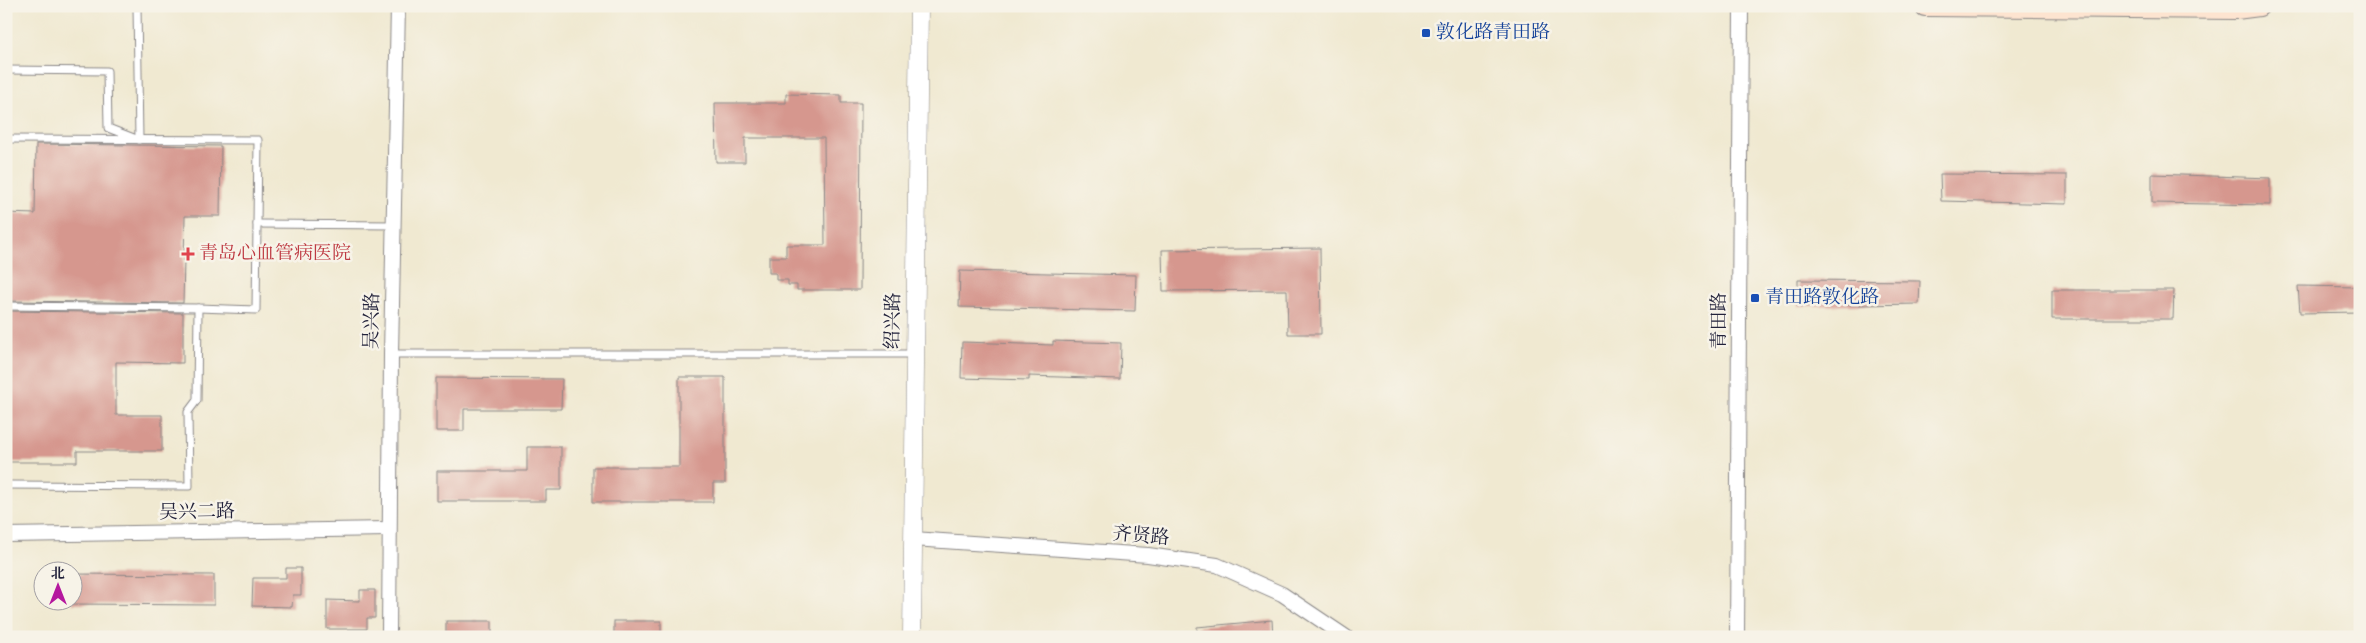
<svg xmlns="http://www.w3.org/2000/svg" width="2366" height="643" font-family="'Old Standard TT','Noto Serif SC',serif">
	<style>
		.building { fill: #d6978e }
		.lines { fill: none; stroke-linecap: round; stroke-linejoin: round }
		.service-casing { stroke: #898686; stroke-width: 9 }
		.minor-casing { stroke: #898686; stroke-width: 16 }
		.tertiary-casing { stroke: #898686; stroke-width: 19 }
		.secondary-casing { stroke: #898686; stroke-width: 22 }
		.service { stroke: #fff; stroke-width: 7 }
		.minor { stroke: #fff; stroke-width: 14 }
		.tertiary { stroke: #fff; stroke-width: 18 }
		.secondary { stroke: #fde4d0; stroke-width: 20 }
		.transit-dot { fill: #1a4fb4; stroke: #f7f3e8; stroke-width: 2 }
		.health-dot { fill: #e0444e; stroke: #f7f3e8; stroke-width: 2 }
		.labels { text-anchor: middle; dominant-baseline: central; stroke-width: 5; stroke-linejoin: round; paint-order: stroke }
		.transit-label { font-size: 19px; fill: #164399; stroke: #f7f3e8; text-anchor: start }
		.health-label { font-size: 19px; fill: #be3a42; stroke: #f7f3e8; text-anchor: start }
		.street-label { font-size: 19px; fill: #22223b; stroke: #f7f3e8 }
	</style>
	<rect width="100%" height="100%" fill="#f7f3e8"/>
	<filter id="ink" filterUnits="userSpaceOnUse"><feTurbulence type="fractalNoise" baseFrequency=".02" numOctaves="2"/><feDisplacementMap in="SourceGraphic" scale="10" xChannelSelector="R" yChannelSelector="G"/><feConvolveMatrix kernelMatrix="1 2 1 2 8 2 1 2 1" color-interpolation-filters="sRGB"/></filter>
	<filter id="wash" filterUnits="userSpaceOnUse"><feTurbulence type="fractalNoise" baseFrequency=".0096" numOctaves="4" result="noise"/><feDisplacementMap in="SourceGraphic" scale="20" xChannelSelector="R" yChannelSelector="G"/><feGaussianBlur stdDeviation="1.12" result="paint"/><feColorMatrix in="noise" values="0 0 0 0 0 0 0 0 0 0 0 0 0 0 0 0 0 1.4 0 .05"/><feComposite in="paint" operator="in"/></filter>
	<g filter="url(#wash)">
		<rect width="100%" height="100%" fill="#f0e9d1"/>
		<g id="blocks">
			<g class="building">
				<polygon points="786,94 841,95 841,103 861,103 860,290 797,290 797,285 788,285 788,280 776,280 776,273 769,273 769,257 786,257 786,245 825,245 824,138 745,138 745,162 716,162 715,103 786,103"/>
				<polygon points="36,144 221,146 220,216 185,216 183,303 6,301 6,213 35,214"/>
				<polygon points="1940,174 2067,175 2067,204 1941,201"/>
				<polygon points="2152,174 2270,178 2270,205 2152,203"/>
				<polygon points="1320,248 1321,334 1288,334 1287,290 1163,291 1162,250"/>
				<polygon points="960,271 1136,275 1135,311 959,307"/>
				<polygon points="1798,280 1920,281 1919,304 1798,306"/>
				<polygon points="2298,286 2360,287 2360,312 2300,313"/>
				<polygon points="2052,290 2174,290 2173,319 2052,319"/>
				<polygon points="6,311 183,313 183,363 116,362 116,415 162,415 162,451 77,451 77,462 6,462"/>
				<polygon points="1053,341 1121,343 1120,379 1029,376 1029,380 961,378 962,342 1053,345"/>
				<polygon points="679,377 725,377 725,483 713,483 713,502 593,502 593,467 679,467"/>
				<polygon points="436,378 562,379 561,409 464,409 464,431 436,431"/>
				<polygon points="527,447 561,447 561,490 546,490 546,501 437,501 437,471 527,471"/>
				<polygon points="286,568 301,568 301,595 293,595 292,607 252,606 253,578 286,578"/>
				<polygon points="72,574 214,575 214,605 72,604"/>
				<polygon points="360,590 375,590 375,618 367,618 367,629 327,629 327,600 360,601"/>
				<polygon points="1272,620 1273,637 1197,637 1197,627"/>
				<rect x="446" y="621" width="46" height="16"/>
				<rect x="614" y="621" width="47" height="16"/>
			</g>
		</g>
	</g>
	<g filter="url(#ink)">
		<use href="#blocks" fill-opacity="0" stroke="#898686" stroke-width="1"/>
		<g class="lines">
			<defs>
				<g id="service">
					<polyline points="6,70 107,71 108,128 139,140 137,6"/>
					<polyline points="6,139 258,140 256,310 198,308"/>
					<polyline points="257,224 394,225"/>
					<polyline points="6,306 198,308 197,400 188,412 189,486 6,485"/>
					<polyline points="391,354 915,354"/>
				</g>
				<g id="minor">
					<polyline points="6,535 389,529"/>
					<polyline points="913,539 1148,555 1217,565 1282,594 1346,637"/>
					<polyline points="389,637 391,354 398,6"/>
					<polyline points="1737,637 1741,6"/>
				</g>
				<polyline id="tertiary" points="912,637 919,6"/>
				<polyline id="secondary" points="1925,6 2236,9 2259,6"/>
			</defs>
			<use href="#service" class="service-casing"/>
			<use href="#minor" class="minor-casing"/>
			<use href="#tertiary" class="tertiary-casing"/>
			<use href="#secondary" class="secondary-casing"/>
			<use href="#service" class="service"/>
			<use href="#minor" class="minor"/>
			<use href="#tertiary" class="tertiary"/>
			<use href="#secondary" class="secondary"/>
		</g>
	</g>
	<g class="transit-dot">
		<rect x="1421" y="28" width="10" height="10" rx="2.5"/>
		<rect x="1750" y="293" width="10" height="10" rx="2.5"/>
	</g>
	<path class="health-dot" d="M185.5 246.5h5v5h5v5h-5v5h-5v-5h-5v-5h5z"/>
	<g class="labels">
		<g class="transit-label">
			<text x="1436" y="33">敦化路青田路</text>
			<text x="1765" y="298">青田路敦化路</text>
		</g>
		<g class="health-label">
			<text x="199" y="254">青岛心血管病医院</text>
		</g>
		<g class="street-label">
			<text transform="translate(373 321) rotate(-89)">吴兴路</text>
			<text transform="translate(894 321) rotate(-89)">绍兴路</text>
			<text transform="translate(1720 321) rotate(-90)">青田路</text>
			<text transform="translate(197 513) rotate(-1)">吴兴二路</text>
			<text transform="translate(1141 537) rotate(5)">齐贤路</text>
		</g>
	</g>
	<rect width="2366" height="643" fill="none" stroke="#f7f3e8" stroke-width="25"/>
	<g transform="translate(58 586)"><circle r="24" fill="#f7f3e8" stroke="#a29fa3"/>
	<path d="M0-4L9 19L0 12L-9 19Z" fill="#b5179e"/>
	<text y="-8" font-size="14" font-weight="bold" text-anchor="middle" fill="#22223b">北</text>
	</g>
</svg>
